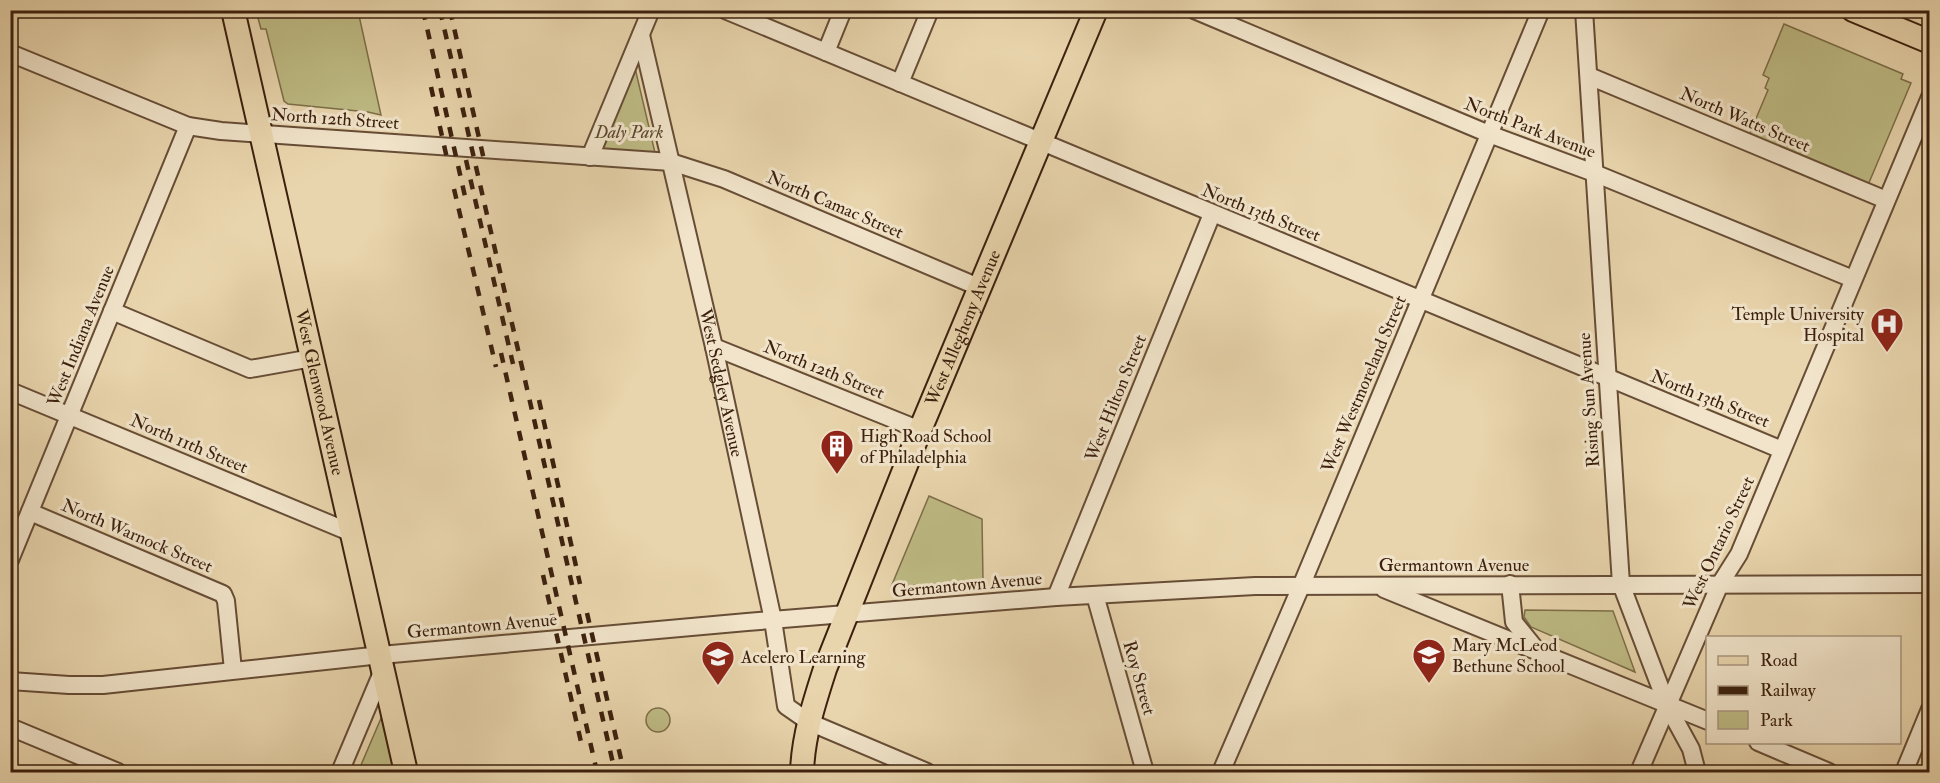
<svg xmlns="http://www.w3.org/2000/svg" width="1940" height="783" font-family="'IM FELL Double Pica',serif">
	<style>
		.green { fill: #bebb84; stroke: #7d6e49; stroke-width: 1.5 }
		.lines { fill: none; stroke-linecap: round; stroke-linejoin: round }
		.minor-casing { stroke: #674d36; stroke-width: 20 }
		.major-casing { stroke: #3c200e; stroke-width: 26 }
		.minor { stroke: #f1e4ca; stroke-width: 16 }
		.major { stroke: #e9d5ad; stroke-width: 22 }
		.rail { stroke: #3c200e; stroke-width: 4.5; stroke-dasharray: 10 10; stroke-linecap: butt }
		.labels { text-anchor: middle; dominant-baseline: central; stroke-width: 6; stroke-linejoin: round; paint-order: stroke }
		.street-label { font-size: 18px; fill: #3c200e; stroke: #f1e4ca }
		.park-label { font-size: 18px; font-style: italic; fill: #5c472c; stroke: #f1e4ca }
		.poi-label { font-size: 18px; fill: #3c200e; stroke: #f1e4ca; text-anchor: start }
	</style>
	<rect width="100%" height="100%" fill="#e9d5ad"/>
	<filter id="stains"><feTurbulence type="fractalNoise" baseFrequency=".00333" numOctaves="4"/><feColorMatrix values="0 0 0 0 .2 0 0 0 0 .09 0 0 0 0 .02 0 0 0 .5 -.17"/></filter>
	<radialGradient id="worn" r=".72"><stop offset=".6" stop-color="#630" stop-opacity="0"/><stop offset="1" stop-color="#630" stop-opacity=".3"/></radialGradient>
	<g class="green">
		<polygon points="256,11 358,11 381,115 368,112 288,104 284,101 266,29 261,29"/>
		<polygon points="1784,24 1903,74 1901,79 1911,83 1868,185 1749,135 1768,90 1765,88 1769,78 1763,75"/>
		<polygon points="635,68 656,157 597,154"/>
		<polygon points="929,496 982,519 983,581 891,587"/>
		<polygon points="1525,610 1613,611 1635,672 1531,627 1524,617"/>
		<circle cx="658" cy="720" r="12"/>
		<polygon points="382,716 394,772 358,772"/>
	</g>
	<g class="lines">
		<defs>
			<g id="minor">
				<polyline points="725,10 1782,450"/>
				<polyline points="1194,10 1489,134 1594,173 1853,279"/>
				<polyline points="1584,10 1621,584 1667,705 1691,749 1697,772"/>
				<path id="s1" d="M641 35 714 347 773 620 786 706 809 722 927 772"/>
				<polyline points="826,52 843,10"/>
				<polyline points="10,53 188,126 221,131 671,162 724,179 981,288"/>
				<polyline points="1589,76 1886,200"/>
				<polyline points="900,83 930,10"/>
				<polyline points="590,157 651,10"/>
				<polyline points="112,311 250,369 312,358"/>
				<polyline points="714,347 920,430"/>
				<polyline points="10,391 352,533"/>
				<polyline points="30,512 223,594 226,601 233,670"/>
				<polyline points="10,560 188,126"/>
				<polyline points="1510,584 1514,622 1535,648"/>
				<polyline points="1384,589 1708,721"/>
				<polyline points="1095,595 1145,772"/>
				<polyline points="1056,597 1212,214"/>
				<polyline points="10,681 69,685 103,685 381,655 747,622 1056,597 1255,586 1930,584"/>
				<polyline points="10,727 118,772"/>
				<polyline points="1758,742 1829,772"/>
				<polyline points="340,772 383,670"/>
				<polyline points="1221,772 1302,584 1541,10"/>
				<polyline points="1639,772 1720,584 1739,554 1930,97"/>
				<polyline points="1904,772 1930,709"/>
			</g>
			<g id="major">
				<path id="s2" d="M233 10 406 772"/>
				<polyline points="1853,10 1930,42"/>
				<path id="s3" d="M802 772C803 737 814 703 825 669L920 430 1096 10"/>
			</g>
		</defs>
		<use href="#minor" class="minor-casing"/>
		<use href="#major" class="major-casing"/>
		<use href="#minor" class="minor"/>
		<use href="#major" class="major"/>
		<g class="rail">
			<polyline points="423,10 466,201"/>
			<polyline points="440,10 615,772"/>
			<polyline points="450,10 484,160"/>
			<polyline points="431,87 448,163"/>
			<polyline points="466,160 513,364"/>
			<polyline points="454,189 496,367"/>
			<polyline points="501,353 597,772"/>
			<polyline points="539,400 580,584"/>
			<polyline points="543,575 581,742"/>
			<polyline points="587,613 624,772"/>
		</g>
	</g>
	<defs>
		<symbol id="hospital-pin" viewBox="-11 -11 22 30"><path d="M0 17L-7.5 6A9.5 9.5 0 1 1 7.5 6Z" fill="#8f2418" stroke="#f1e4ca"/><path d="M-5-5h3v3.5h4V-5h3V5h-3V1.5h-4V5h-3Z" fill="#fff"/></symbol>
		<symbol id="building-pin" viewBox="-11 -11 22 30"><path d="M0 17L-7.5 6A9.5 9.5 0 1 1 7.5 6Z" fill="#8f2418" stroke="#f1e4ca"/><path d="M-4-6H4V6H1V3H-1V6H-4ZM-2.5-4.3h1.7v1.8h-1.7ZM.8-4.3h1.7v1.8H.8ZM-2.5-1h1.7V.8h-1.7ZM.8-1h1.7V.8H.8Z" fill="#fff"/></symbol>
		<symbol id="school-pin" viewBox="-11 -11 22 30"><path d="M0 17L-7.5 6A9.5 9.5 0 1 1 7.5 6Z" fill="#8f2418" stroke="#f1e4ca"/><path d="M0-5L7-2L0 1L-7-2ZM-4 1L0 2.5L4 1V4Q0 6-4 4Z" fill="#fff"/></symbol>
	</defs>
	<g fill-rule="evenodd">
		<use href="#hospital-pin" x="1868" y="305" width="38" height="52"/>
		<use href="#building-pin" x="818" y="427" width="38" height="52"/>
		<use href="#school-pin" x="1410" y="636" width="38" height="52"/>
		<use href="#school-pin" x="699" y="638" width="38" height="52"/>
	</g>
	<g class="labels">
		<g class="street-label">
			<text transform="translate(335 119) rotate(4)">North 12th Street</text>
			<text transform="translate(1745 120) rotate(23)">North Watts Street</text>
			<text transform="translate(1530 128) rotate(21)">North Park Avenue</text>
			<text transform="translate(835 205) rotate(23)">North Camac Street</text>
			<text transform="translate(1261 213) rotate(22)">North 13th Street</text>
			<text stroke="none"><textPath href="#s3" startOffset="474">West Allegheny Avenue</textPath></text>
			<text transform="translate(81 336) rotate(-68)">West Indiana Avenue</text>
			<text transform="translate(824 370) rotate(22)">North 12th Street</text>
			<text stroke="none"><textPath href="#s1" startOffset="357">West Sedgley Avenue</textPath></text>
			<text transform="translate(1364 384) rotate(-67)">West Westmoreland Street</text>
			<text stroke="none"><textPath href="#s2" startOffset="392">West Glenwood Avenue</textPath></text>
			<text transform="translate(1116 398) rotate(-68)">West Hilton Street</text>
			<text transform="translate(1710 399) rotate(22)">North 13th Street</text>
			<text transform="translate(1589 400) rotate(-94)">Rising Sun Avenue</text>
			<text transform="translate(189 444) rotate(23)">North 11th Street</text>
			<text transform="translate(137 536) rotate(23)">North Warnock Street</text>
			<text transform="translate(1719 543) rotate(-65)">West Ontario Street</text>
			<text x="1454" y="565">Germantown Avenue</text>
			<text transform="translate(967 585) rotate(-5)">Germantown Avenue</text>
			<text transform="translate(482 626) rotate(-5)">Germantown Avenue</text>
			<text transform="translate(1139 678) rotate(74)">Roy Street</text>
		</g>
		<g class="park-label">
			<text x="629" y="132">Daly Park</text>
		</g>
		<g class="poi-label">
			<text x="1864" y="314" text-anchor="end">Temple University<tspan x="1864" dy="21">Hospital</tspan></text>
			<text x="860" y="436">High Road School<tspan x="860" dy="21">of Philadelphia</tspan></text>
			<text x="1452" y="645">Mary McLeod<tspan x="1452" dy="21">Bethune School</tspan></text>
			<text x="741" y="657">Acelero Learning</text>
		</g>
	</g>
	<rect width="1940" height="783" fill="none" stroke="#e9d5ad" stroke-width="36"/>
	<rect x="12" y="12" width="1916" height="759" fill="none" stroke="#3c200e" stroke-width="3"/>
	<rect x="18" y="18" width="1904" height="747" fill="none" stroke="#3c200e" stroke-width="1.5"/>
	<rect x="1706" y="636" width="195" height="108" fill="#f1e4ca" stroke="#a9967f" stroke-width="1.5"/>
	<rect x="1718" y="656" width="30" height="9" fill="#e9d5ad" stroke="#a9967f" stroke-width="1.5"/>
	<text x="1760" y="666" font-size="18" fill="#3c200e">Road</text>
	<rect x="1718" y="686" width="30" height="9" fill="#3c200e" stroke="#a9967f" stroke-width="1.5"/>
	<text x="1760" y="696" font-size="18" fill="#3c200e">Railway</text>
	<rect x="1718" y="711" width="30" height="18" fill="#bebb84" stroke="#a9967f" stroke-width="1.5"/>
	<text x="1760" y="726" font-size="18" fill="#3c200e">Park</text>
	<rect width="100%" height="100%" filter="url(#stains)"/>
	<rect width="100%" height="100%" fill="url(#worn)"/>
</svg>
